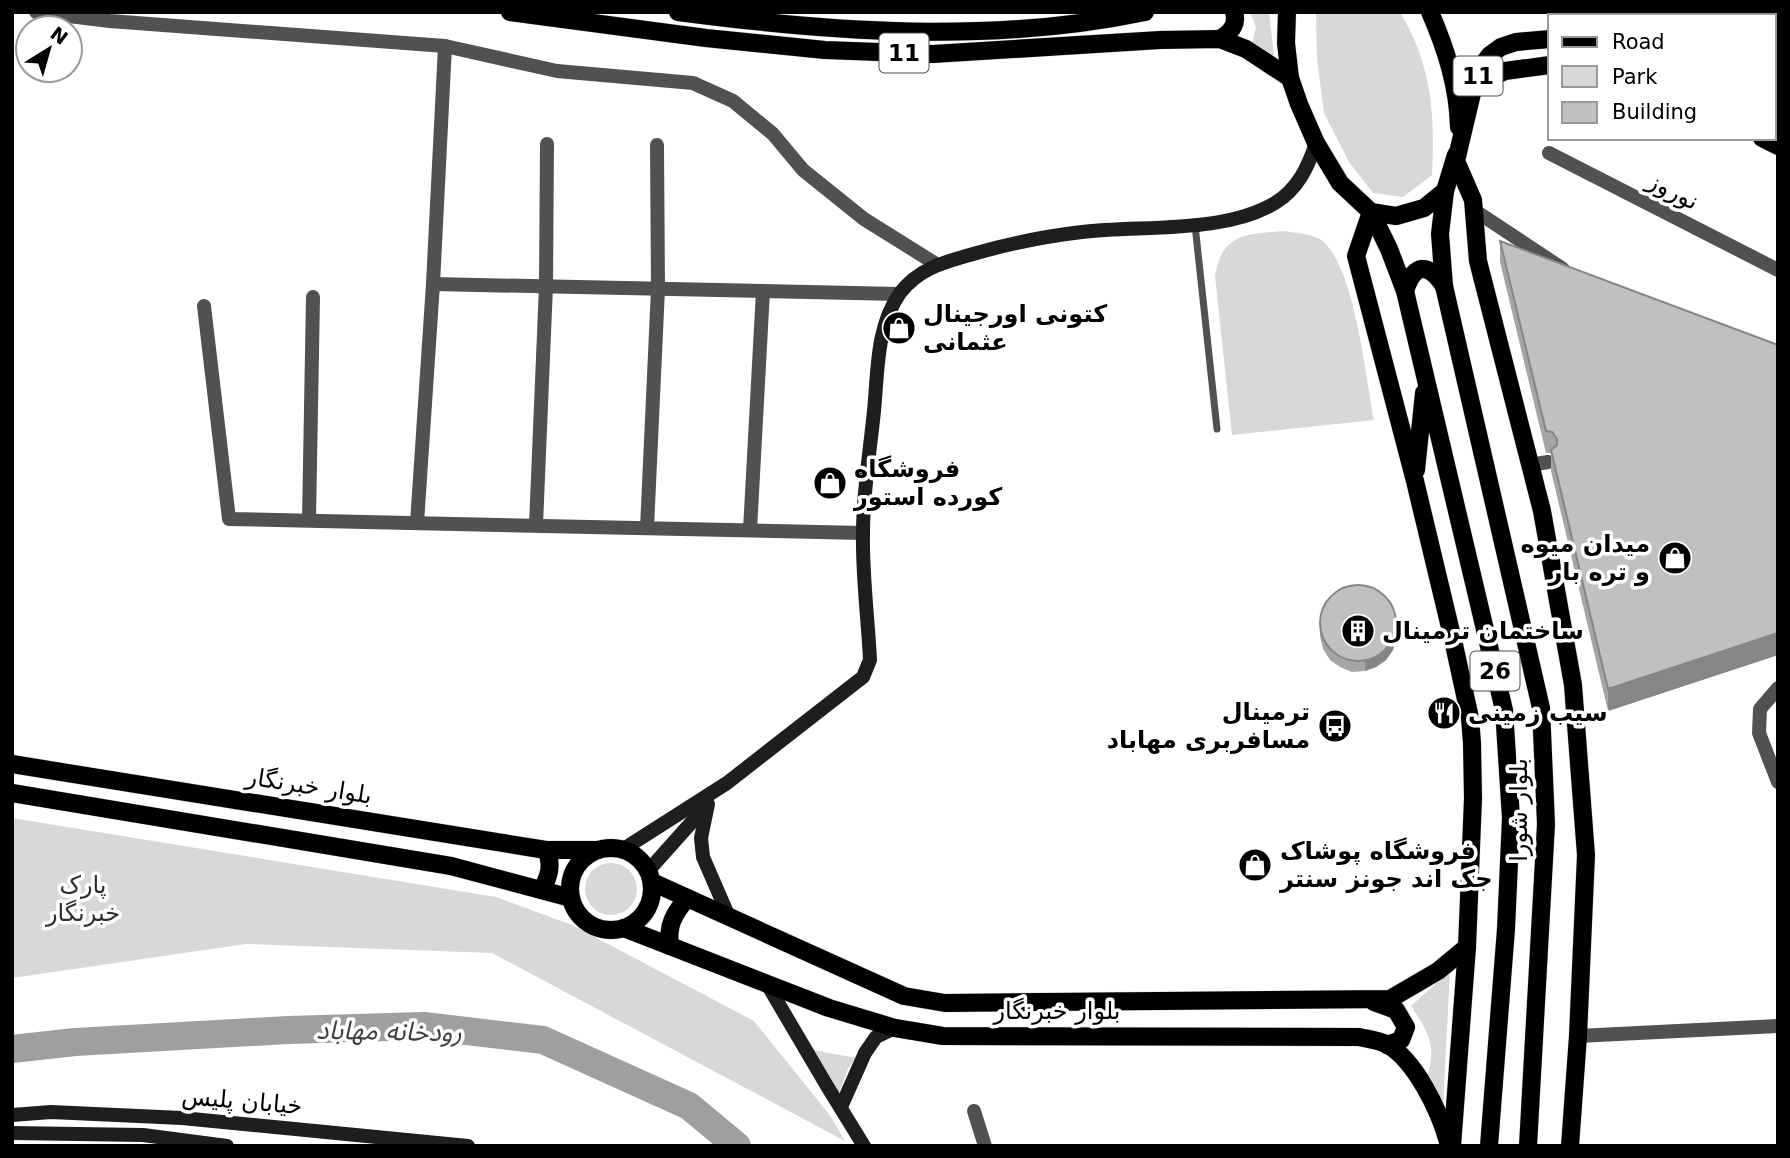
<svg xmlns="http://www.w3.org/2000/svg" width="1790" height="1158" font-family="'DejaVu Sans','Noto Sans Arabic',sans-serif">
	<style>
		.green { fill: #d8d8d8 }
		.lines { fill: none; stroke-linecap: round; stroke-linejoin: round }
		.river { stroke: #9f9f9f; stroke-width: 28 }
		.primary-casing { stroke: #dbdbdb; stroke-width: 19 }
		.lane { stroke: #515151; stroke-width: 7 }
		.street { stroke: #515151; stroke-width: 14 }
		.secondary { stroke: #1e1e1e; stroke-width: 14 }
		.primary { stroke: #000; stroke-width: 18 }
		.wall { fill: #a5a5a5 }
		.shaded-wall { fill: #868686 }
		.building { fill: #c0c0c0; stroke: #868686; stroke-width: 2 }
		.labels { text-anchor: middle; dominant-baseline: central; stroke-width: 7; stroke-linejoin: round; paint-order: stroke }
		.shield { fill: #fff; stroke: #4c4c4c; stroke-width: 2 }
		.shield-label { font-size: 23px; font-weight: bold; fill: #000 }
		.street-label { font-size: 24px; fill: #000; stroke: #fff }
		.poi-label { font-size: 24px; font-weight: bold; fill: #000; stroke: #fff; text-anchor: start }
		.park-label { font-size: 24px; fill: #2f2f2f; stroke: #fff }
		.water-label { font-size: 26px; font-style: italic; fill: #404040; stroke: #fff }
	</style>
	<rect width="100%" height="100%" fill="#fff"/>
	<g class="green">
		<polygon points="1255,12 1269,12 1274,56 1252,44 1256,27 1251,15"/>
		<path d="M1316 12H1400C1432 66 1435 114 1432 175L1403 197 1373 193 1349 162 1324 113 1317 59Z"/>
		<path d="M1286 231C1295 233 1309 234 1318 238 1354 257 1366 380 1374 420L1232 435 1215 276C1222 232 1249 234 1286 231Z"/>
		<polygon points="12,818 496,897 572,925 754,1021 829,1114 845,1141 492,953 246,944 12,978"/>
		<circle cx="611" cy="889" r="26"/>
		<path d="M1450 971 1443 1107 1427 1076C1437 1046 1428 1031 1411 1006Z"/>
		<polygon points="813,1050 856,1058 848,1069 839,1093"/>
	</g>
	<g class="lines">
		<polyline class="river" points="12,1049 75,1042 288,1030 424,1026 543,1040 689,1106 737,1146"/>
		<defs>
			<g id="primary">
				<polyline points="510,12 706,38 825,50 933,54 1160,40 1220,39 1246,49 1290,78"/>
				<path d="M678 12C830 32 993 44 1145 12"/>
				<polyline points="1287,12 1286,43 1290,78 1299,104 1316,143 1340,183 1371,212 1396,216 1424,208 1445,191 1456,155"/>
				<path d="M1430 12C1446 49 1458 86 1459 127"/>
				<polyline points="1641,12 1658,16"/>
				<polyline points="1748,12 1755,16"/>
				<polyline points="1774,25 1778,27"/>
				<path d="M1220 39C1230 33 1238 25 1234 12"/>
				<polyline points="1550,39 1516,42 1501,47 1490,55 1481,67 1474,85 1456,161 1473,200 1478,261 1542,511 1573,685 1586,855 1578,1036 1570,1146"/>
				<polyline points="1774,63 1778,65"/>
				<polyline points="1474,85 1505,71 1550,65"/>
				<polyline points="1774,102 1778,104"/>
				<polyline points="1774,116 1778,119"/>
				<polyline points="1762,138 1778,146"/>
				<polyline points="1445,191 1440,234 1444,286 1541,708 1546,824 1528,1146"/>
				<polyline points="1371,212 1389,249 1405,291 1504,710 1511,818 1506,929 1489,1146"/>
				<polyline points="1371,212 1356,256 1415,481 1453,640 1470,718 1472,743 1473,798 1467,947 1452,1146"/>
				<path d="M1405 291C1414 263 1428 262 1444 286"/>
				<polyline points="1416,470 1424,393"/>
				<polyline points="12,764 546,850 598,850"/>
				<polyline points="12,793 451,866 571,898"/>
				<circle cx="611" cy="889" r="41"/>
				<polyline points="652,882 904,996 945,1003 1390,999 1438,971 1467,947"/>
				<path d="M542 890C549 876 553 865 546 850"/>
				<path d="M624 928 829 1008 895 1028 943 1036 1359 1037C1367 1039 1378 1040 1386 1044 1415 1059 1440 1112 1448 1142"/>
				<path d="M670 946C667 925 674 914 687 898"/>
				<polyline points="1374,1002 1396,1010 1406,1027 1401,1040 1387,1045"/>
			</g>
		</defs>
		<use href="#primary" class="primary-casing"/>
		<polyline class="lane" points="1195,225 1217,429"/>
		<g class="street">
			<polyline points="36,12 110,21 445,46 557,71 693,83 733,101 773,134 803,170 864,219 936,264"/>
			<polyline points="1549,153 1778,270"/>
			<polyline points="1474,210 1563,269"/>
			<polyline points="433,284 899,294"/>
			<polyline points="204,306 229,519 863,533"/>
			<polyline points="1530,465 1548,462"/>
			<polyline points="309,520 313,297"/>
			<polyline points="417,523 433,284 445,46"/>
			<polyline points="536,525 546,286 547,144"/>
			<polyline points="647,528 658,289 657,145"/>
			<polyline points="750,530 763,291"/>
			<polyline points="1778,688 1760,709 1759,733 1778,782"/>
			<polyline points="1578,1036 1778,1026"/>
			<polyline points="974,1111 985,1146"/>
		</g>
		<g class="secondary">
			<polyline points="708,804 701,838 703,857 729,917"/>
			<path d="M622 850 727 783 863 677 870 660C868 618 862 574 863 532 863 492 870 451 874 411 878 371 876 327 900 293 919 268 945 262 973 254 1008 244 1047 236 1082 232 1142 225 1223 234 1275 203 1298 189 1308 167 1316 143"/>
			<polyline points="648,871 707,805"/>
			<polyline points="767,984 827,1086 864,1146"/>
			<polyline points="841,1107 865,1053 876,1037 895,1028"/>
			<polyline points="12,1115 51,1112 182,1118 468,1146"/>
			<polyline points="12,1133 143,1135 227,1146"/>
		</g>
		<use href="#primary" class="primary"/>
	</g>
	<g class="wall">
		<polygon points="1500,241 1778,345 1778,655 1608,711 1551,471 1551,453 1546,453 1500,262"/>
		<polygon points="1320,626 1396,638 1393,650 1386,660 1376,667 1365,671 1352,672 1340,667 1330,660 1323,649 1320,636"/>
	</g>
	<g class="shaded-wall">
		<polygon points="1396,627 1396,638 1393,650 1386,660 1376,667 1365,671 1365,661"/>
		<polygon points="1778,633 1778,655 1608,711 1608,689"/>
	</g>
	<g class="building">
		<polygon points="1500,241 1778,345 1778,633 1608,689 1551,450 1557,445 1557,439 1552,432 1546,431"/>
		<circle cx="1358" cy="623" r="38"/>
	</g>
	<defs>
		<symbol id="shop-disc" viewBox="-11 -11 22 22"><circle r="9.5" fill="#000" stroke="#fff"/><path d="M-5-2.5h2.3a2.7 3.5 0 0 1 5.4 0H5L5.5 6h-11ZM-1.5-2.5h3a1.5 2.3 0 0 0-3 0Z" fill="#fff"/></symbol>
		<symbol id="building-disc" viewBox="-11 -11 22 22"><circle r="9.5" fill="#000" stroke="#fff"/><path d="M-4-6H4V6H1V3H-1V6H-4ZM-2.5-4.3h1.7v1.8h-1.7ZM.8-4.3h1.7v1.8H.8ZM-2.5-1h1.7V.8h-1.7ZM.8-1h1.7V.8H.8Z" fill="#fff"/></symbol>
		<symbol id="restaurant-disc" viewBox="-11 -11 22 22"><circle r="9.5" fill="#000" stroke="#fff"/><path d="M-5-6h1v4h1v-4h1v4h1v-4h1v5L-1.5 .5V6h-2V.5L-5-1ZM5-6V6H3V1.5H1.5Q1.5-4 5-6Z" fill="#fff"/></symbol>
		<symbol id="bus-disc" viewBox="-11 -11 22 22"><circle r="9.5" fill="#000" stroke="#fff"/><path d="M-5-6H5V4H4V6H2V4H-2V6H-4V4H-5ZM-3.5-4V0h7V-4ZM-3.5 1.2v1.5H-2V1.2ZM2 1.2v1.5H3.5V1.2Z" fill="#fff"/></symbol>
	</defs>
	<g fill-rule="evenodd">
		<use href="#shop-disc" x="880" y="309" width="38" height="38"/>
		<use href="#shop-disc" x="811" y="464" width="38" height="38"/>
		<use href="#shop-disc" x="1656" y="539" width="38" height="38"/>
		<use href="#building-disc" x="1339" y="612" width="38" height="38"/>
		<use href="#restaurant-disc" x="1425" y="694" width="38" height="38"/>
		<use href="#bus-disc" x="1316" y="707" width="38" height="38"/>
		<use href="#shop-disc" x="1236" y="846" width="38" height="38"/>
	</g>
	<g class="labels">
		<g class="shield">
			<rect x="879.5" y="33.5" width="49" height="39" rx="5"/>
			<rect x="1453.5" y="56.5" width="49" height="39" rx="5"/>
			<rect x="1470.5" y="651.5" width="49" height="39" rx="5"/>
		</g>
		<g class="shield-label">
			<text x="904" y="53">11</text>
			<text x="1478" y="76">11</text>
			<text x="1495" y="671">26</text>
		</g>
		<g class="street-label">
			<text transform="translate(1673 191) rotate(27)">نوروز</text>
			<text transform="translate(309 786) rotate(9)">بلوار خبرنگار</text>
			<text transform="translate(1519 810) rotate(-90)">بلوار شورا</text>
			<text x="1057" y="1011">بلوار خبرنگار</text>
			<text transform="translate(242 1101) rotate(5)">خیابان پلیس</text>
		</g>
		<g class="poi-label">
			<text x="923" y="314">کتونی اورجینال<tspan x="923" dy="28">عثمانی</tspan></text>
			<text x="854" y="469">فروشگاه<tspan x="854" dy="28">کورده استور</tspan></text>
			<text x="1650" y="544" text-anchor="end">میدان میوه<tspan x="1650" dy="28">و تره بار</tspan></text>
			<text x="1382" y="631">ساختمان ترمینال</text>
			<text x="1310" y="712" text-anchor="end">ترمینال<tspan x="1310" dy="28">مسافربری مهاباد</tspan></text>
			<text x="1468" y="713">سیب زمینی</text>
			<text x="1280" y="851">فروشگاه پوشاک<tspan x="1280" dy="28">جک اند جونز سنتر</tspan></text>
		</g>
		<g class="park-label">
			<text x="83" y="885">پارک<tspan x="83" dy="28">خبرنگار</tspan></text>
		</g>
		<g class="water-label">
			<text transform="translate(389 1031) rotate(1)">رودخانه مهاباد</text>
		</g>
	</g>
	<rect width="1790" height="1158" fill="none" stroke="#000000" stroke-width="28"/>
	<rect x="1548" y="14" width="228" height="126" fill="#ffffff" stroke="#999999" stroke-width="2"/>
	<rect x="1562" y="37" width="35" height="10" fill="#000000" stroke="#999999" stroke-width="2"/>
	<text x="1612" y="49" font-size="21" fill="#000000">Road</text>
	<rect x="1562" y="66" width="35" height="21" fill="#d8d8d8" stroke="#999999" stroke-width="2"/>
	<text x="1612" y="84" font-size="21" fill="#000000">Park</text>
	<rect x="1562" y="102" width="35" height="21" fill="#c0c0c0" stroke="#999999" stroke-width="2"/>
	<text x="1612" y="119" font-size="21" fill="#000000">Building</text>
	<g transform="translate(49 49) rotate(37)"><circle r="33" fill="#ffffff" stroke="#999999" stroke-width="2"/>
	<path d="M0-5L12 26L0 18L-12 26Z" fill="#000000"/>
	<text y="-10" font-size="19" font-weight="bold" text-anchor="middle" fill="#000000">N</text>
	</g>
</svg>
